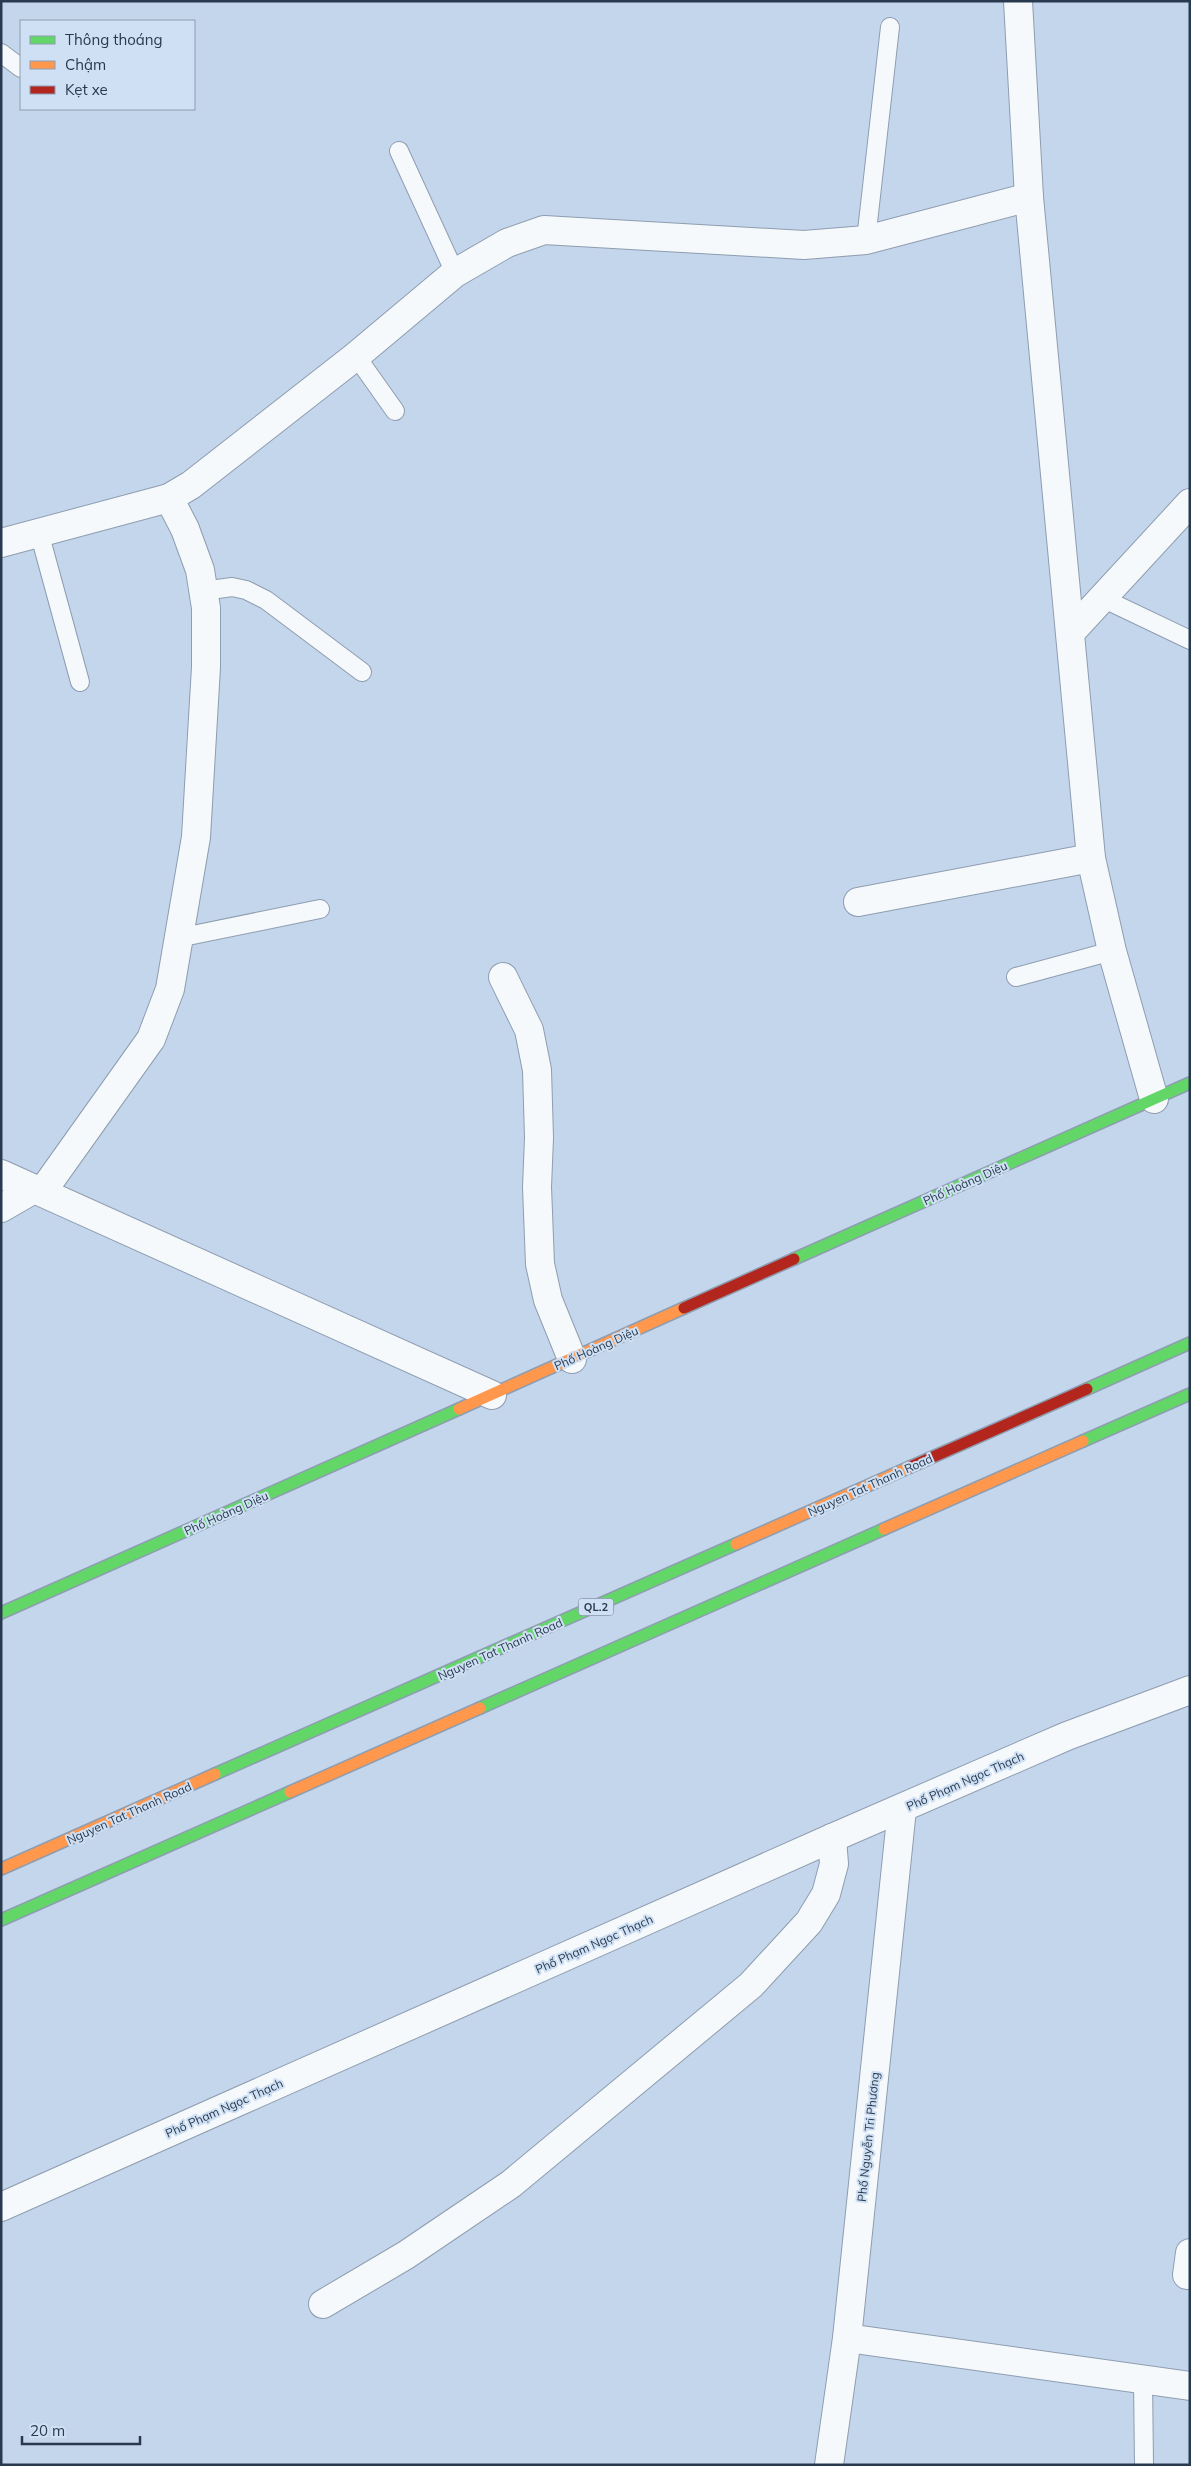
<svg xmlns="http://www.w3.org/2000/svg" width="1191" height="2466" font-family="Mulish,sans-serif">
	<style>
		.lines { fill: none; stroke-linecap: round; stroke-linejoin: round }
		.lane-casing { stroke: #8e9db0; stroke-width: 20 }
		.street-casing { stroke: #8e9db0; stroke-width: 30 }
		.fast-casing { stroke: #8e9db0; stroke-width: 14 }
		.slow-casing { stroke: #8e9db0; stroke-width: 14 }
		.jam-casing { stroke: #8e9db0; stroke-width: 14 }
		.lane { stroke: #f6f9fc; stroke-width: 18 }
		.street { stroke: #f6f9fc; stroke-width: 28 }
		.fast { stroke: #63d668; stroke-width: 11 }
		.slow { stroke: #ff974d; stroke-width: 11 }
		.jam { stroke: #b3261e; stroke-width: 11 }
		.labels { text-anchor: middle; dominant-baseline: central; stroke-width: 4; stroke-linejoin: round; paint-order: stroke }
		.shield { fill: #cfe0f4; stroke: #5b6c80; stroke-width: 1 }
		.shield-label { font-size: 11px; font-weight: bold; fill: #293a4e }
		.street-label { font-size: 12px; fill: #293a4e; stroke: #cfe0f4 }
	</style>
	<rect width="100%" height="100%" fill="#c4d6ec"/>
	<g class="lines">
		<defs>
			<g id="lane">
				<polyline points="1,53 21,68"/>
				<polyline points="399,151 455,273"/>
				<polyline points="866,240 890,27"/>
				<polyline points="356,356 395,411"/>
				<polyline points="39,532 80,682"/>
				<polyline points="203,591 232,587 246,590 266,600 362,672"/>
				<polyline points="1102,598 1190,640"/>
				<polyline points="178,938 320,909"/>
				<polyline points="1016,977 1112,951"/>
				<polyline points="1143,2380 1144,2465"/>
			</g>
			<g id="street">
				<polyline points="1018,1 1029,197 1091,858 1112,951 1154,1099"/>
				<polyline points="1,543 169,498 191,485 356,356 455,273 507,243 544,230 804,245 866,240 1029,197"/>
				<polyline points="1071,632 1190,503"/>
				<polyline points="858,902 1091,858"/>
				<polyline points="503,977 529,1030 537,1070 539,1138 537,1187 540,1264 548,1300 572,1359"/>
				<polyline points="1,1174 492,1395"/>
				<polyline points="42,1192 151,1039 170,989 196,837 206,667 206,608 200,570 185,529 169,498"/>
				<polyline points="1,1208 34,1189"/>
				<polyline points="1,2207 832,1838 1067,1736 1190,1690"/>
				<polyline points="1187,2275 1190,2253"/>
				<polyline points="323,2304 406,2255 511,2184 751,1985 809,1922 826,1894 834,1864 832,1838"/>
				<polyline points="847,2338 1190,2386"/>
				<polyline points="829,2465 847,2338 902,1809"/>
			</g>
			<g id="fast">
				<polyline points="794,1259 1190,1083"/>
				<polyline points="1087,1389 1190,1343"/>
				<polyline points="1083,1441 1190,1394"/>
				<polyline points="1,1613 459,1409"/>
				<polyline points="480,1708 884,1529"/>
				<polyline points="215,1774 736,1544"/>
				<polyline points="1,1920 290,1792"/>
			</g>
			<g id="slow">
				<polyline points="459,1409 684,1308"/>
				<polyline points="884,1529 1083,1441"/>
				<polyline points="736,1544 910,1467"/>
				<polyline points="290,1792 480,1708"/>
				<polyline points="1,1869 215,1774"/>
			</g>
			<g id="jam">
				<polyline points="684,1308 794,1259"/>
				<polyline points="910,1467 1087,1389"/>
			</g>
		</defs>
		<use href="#lane" class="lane-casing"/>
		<use href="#street" class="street-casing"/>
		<use href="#fast" class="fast-casing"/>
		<use href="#slow" class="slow-casing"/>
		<use href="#jam" class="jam-casing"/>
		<use href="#lane" class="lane"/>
		<use href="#street" class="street"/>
		<use href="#fast" class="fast"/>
		<use href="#slow" class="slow"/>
		<use href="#jam" class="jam"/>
	</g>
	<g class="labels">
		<rect class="shield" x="578.5" y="1598.5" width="35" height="17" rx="4"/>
		<g class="shield-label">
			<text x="596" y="1607">QL.2</text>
		</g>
		<g class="street-label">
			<text transform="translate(965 1183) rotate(-24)">Phố Hoàng Diệu</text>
			<text transform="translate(596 1348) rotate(-24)">Phố Hoàng Diệu</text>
			<text transform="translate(870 1485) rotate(-24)">Nguyen Tat Thanh Road</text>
			<text transform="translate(226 1513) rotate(-24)">Phố Hoàng Diệu</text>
			<text transform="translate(500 1649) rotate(-24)">Nguyen Tat Thanh Road</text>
			<text transform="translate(965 1781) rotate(-24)">Phố Phạm Ngọc Thạch</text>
			<text transform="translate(129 1813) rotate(-24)">Nguyen Tat Thanh Road</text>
			<text transform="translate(594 1944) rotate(-24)">Phố Phạm Ngọc Thạch</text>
			<text transform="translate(224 2108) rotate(-24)">Phố Phạm Ngọc Thạch</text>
			<text transform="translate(868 2137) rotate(-84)">Phố Nguyễn Tri Phương</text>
		</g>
	</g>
	<rect width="1191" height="2466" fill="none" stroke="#293a4e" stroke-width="5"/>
	<rect x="20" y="20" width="175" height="90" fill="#cfe0f4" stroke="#8d9eb2"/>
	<rect x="30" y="36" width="25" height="8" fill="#63d668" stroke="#8d9eb2"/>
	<text x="65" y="45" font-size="15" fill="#293a4e">Thông thoáng</text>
	<rect x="30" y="61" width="25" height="8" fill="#ff974d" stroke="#8d9eb2"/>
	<text x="65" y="70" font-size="15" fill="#293a4e">Chậm</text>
	<rect x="30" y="86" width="25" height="8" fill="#b3261e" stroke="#8d9eb2"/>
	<text x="65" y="95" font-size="15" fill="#293a4e">Kẹt xe</text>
	<path d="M22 2436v8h118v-8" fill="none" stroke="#293a4e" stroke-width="2.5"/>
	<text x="30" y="2436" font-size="15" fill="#293a4e" stroke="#cfe0f4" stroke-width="4" paint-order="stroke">20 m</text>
</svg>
